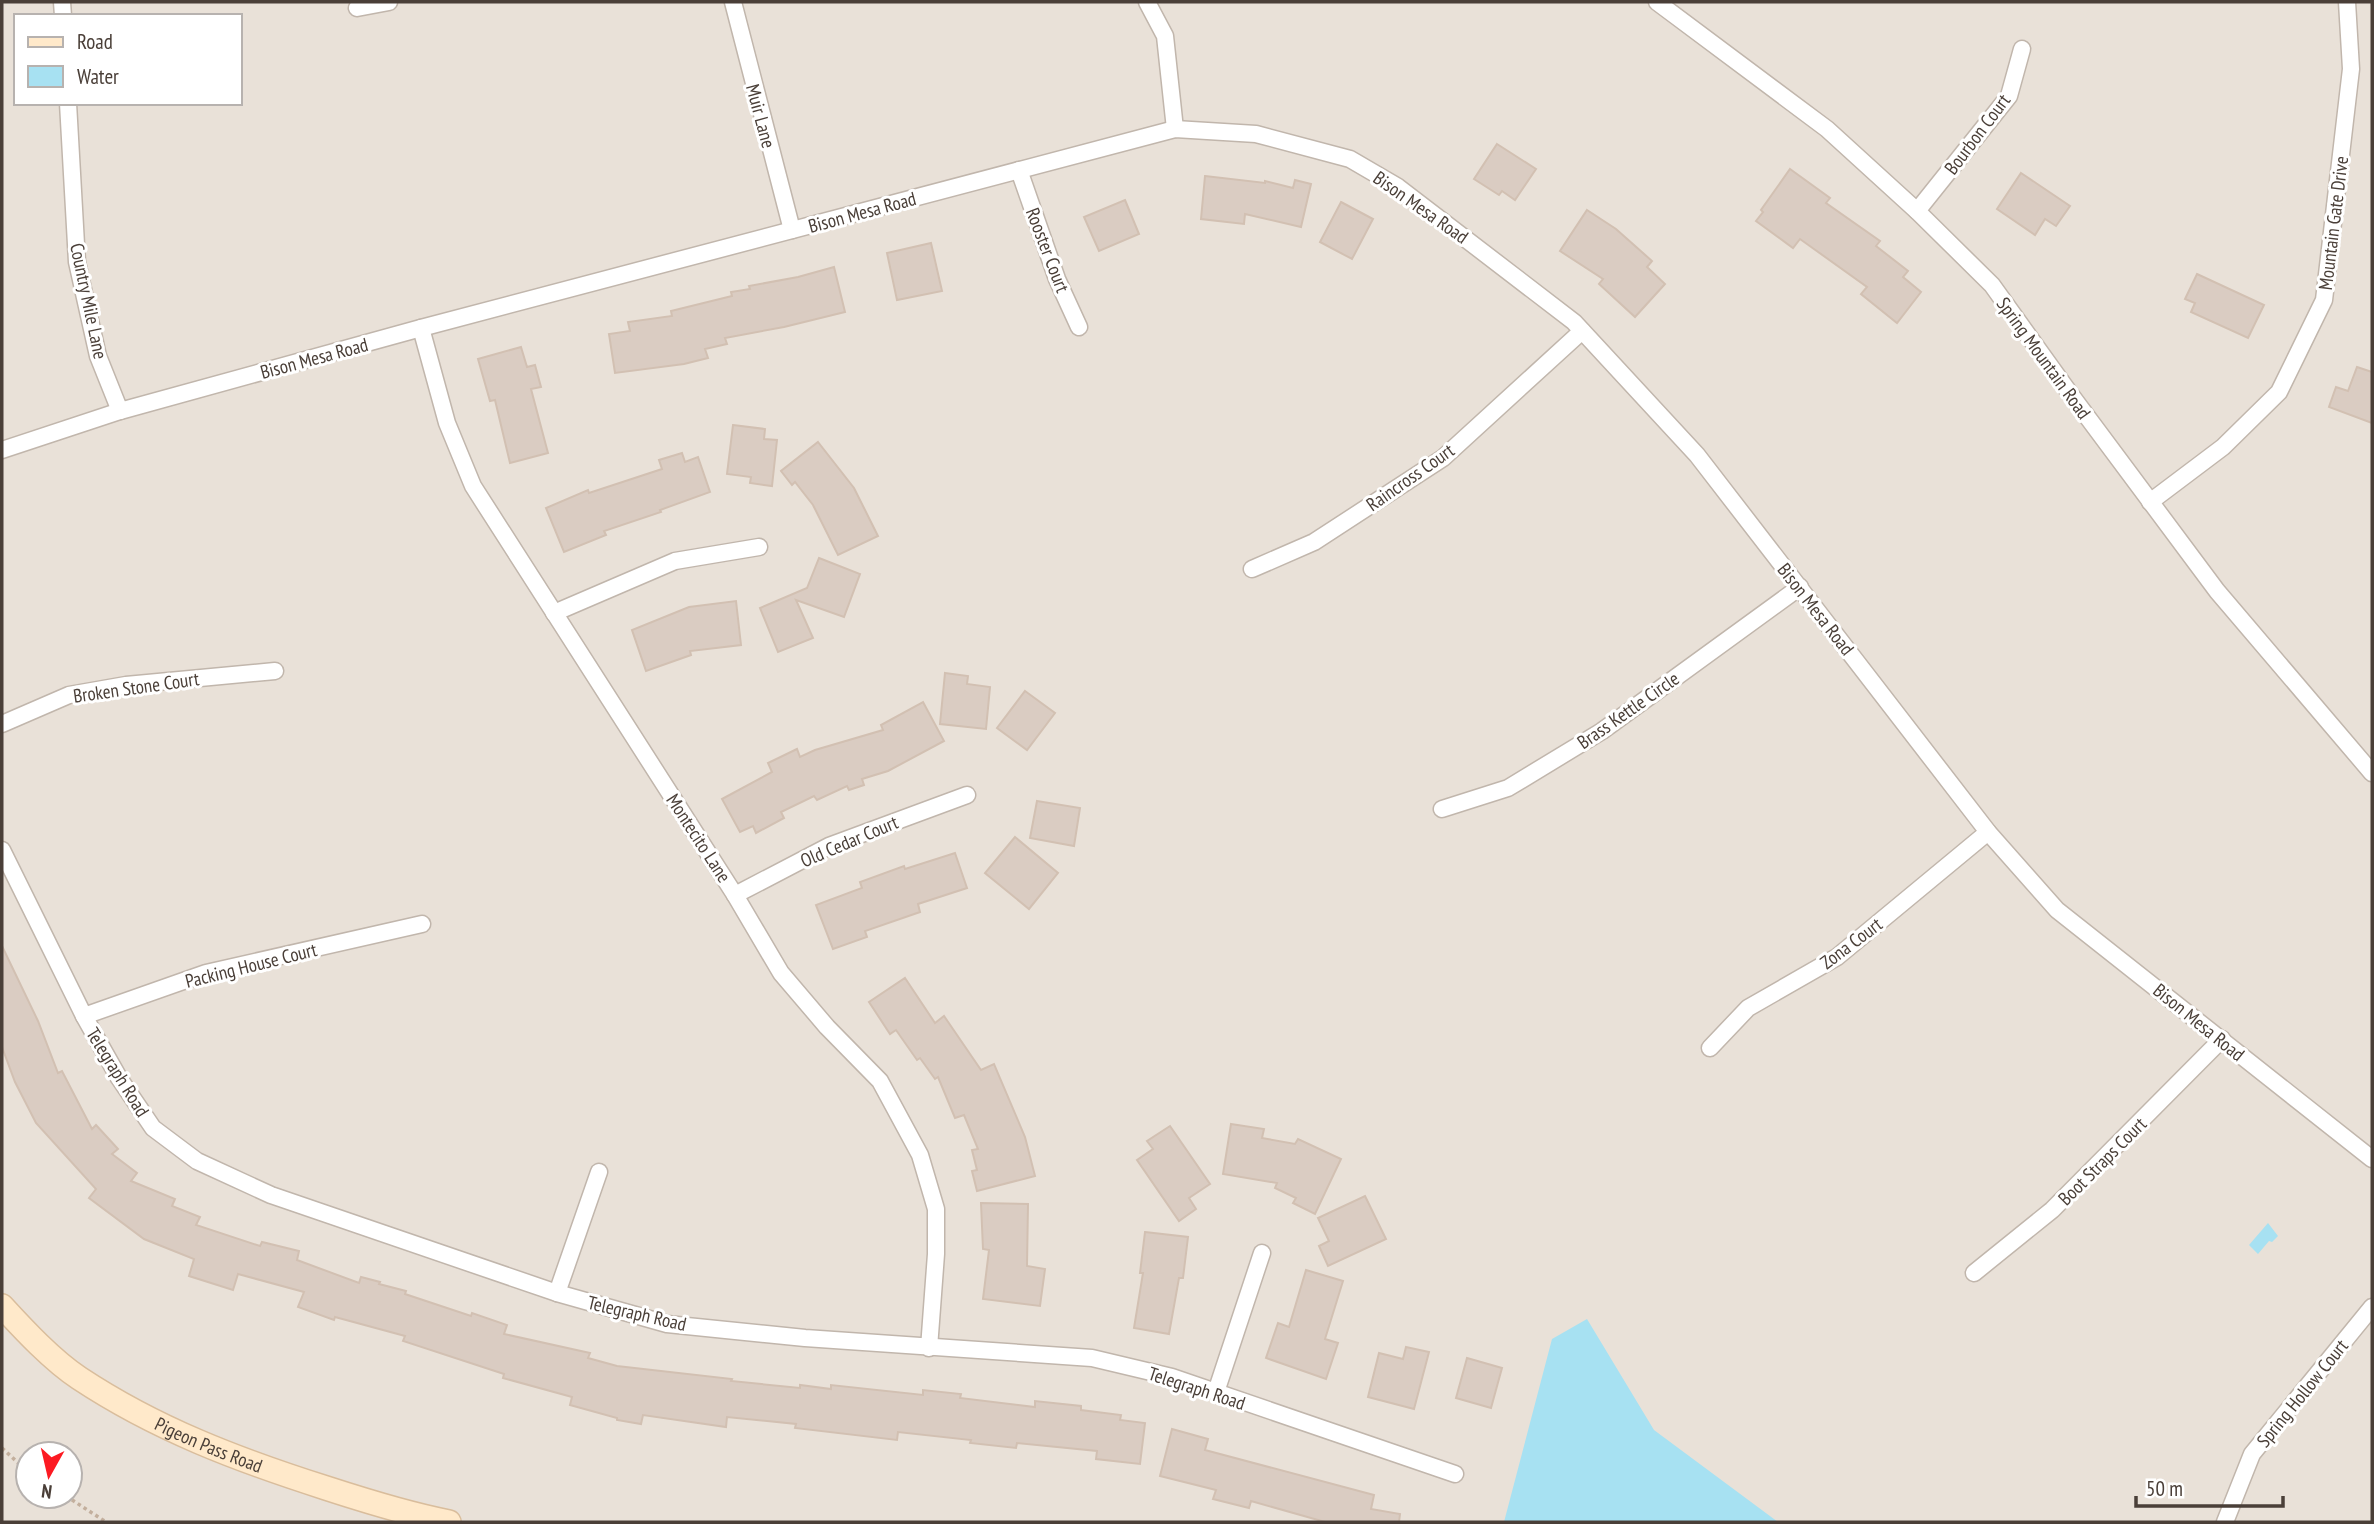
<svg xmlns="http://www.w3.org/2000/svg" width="2374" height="1524" font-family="'PT Sans Narrow',sans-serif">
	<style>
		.residential { fill: #e9e1d8; fill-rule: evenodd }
		.water { fill: #a7e1f2 }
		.building { fill: #daccc2; stroke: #d2c0b2; stroke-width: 2 }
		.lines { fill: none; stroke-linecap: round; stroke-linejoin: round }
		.street-casing { stroke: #c1b6ac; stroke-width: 19 }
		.secondary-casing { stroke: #d9bd9c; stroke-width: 26 }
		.path { stroke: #c3af9d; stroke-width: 3.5; stroke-dasharray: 3.5 3.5; stroke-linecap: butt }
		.street { stroke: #fff; stroke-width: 16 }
		.secondary { stroke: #ffe9ca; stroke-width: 23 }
		.labels { text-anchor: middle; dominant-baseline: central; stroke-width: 6; stroke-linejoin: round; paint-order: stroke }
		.street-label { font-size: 19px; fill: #4a3f38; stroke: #fff }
	</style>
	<rect width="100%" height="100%" fill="#f5f0ea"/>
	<path class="residential" d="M2 2H2372V1522H2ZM16 16H240V103H16ZM28 1454H70V1496H28Z"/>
	<g class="water">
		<polygon points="2268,1223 2278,1236 2272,1242 2269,1241 2258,1254 2249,1245"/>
		<polygon points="1587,1319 1654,1430 1778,1522 1504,1522 1552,1339"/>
	</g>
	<g class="building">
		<polygon points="1497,144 1536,169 1515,200 1502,191 1499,195 1474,179"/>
		<polygon points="1790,169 1830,198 1826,203 1880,241 1876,246 1908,271 1903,277 1921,292 1897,323 1861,294 1867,287 1800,239 1793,248 1756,221 1763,212 1761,210"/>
		<polygon points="2021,173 2070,206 2056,226 2045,219 2035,235 1997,209"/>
		<polygon points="1205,176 1265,183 1265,181 1293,188 1295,180 1311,184 1301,227 1245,214 1244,224 1201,219"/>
		<polygon points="1125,200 1139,234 1099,251 1084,217"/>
		<polygon points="1341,202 1373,219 1352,259 1320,242"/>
		<polygon points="1587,210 1616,229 1652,261 1647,267 1665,284 1635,317 1599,284 1603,279 1560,251"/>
		<polygon points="931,243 942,291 897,300 887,253"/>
		<polygon points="834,267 845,312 784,327 725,338 727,344 705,349 708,358 684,364 615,373 609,334 630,331 628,322 672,316 671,311 732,296 731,292 750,289 749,286 798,277"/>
		<polygon points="2197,274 2264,305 2248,338 2191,312 2195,303 2185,299"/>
		<polygon points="521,347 527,367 535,365 541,387 531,389 548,453 510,463 495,400 490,401 478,359"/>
		<polygon points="2357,367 2372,372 2372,423 2329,407 2336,387 2348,391"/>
		<polygon points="733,425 765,429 764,439 777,440 772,486 750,483 751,477 727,474"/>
		<polygon points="818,442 854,488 878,536 838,555 813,505 795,482 792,485 781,471"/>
		<polygon points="682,453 685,462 698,457 710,492 660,510 661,512 604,531 606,535 564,552 546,508 588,490 589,493 662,469 659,460"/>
		<polygon points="819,558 860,574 844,617 796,600 813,638 778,652 760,608 807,588"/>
		<polygon points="736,601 741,645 690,651 691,655 646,671 632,630 689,607"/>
		<polygon points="945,673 968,676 967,684 990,687 986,729 940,724"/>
		<polygon points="1025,691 1055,713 1027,750 997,728"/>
		<polygon points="923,702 944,741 888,771 862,779 864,785 849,790 847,786 817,800 814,796 781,812 784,818 756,833 753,826 740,832 722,799 772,772 768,763 797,749 800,757 815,750 883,730 881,725"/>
		<polygon points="1037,801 1080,808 1074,846 1030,838"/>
		<polygon points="1015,837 1058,873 1029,909 985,873"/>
		<polygon points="955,853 967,888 918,904 920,912 865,931 867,937 833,949 816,905 862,888 860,882 904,866 905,869"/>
		<polygon points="2,946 38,1021 58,1073 62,1071 92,1129 96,1125 118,1149 112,1154 137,1173 131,1181 175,1199 172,1206 200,1217 196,1225 260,1246 262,1242 299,1251 297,1260 359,1283 361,1277 380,1282 379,1284 406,1291 405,1294 471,1316 472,1313 507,1325 504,1334 590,1353 588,1358 617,1366 732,1379 731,1381 800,1388 800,1385 831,1389 831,1385 923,1395 923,1390 961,1394 960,1398 1035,1407 1035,1401 1081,1406 1081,1410 1121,1415 1120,1420 1145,1423 1140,1464 1096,1459 1097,1451 1017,1443 1016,1448 970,1443 971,1440 898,1432 897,1440 795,1428 796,1424 727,1417 726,1427 643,1415 641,1424 617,1420 617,1418 570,1405 572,1397 503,1378 504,1374 403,1341 405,1336 335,1317 334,1320 298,1307 304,1292 238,1274 233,1290 189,1276 194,1259 144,1239 89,1198 96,1189 36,1123 15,1082 2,1047"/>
		<polygon points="905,978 935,1023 944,1016 981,1070 994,1064 1025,1137 1035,1176 977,1191 972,1171 977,1170 972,1150 978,1149 964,1115 955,1118 938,1077 935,1079 920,1058 917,1060 896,1030 890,1034 869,1002"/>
		<polygon points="1231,1124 1264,1129 1262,1138 1295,1144 1298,1139 1341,1159 1315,1214 1293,1203 1296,1198 1275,1188 1277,1183 1223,1174"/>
		<polygon points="1170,1126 1210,1184 1189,1198 1196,1209 1179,1221 1137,1160 1153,1149 1147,1141"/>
		<polygon points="1365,1196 1386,1239 1328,1266 1319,1246 1329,1241 1318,1218"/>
		<polygon points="981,1203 1028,1204 1027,1266 1045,1269 1040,1306 983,1299 989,1250 983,1249"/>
		<polygon points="1145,1232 1188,1237 1183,1278 1179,1278 1169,1334 1134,1328 1143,1273 1140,1273"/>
		<polygon points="1306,1270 1343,1281 1325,1339 1338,1343 1326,1379 1266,1358 1278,1323 1289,1327"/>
		<polygon points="1406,1347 1429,1352 1414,1409 1368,1397 1379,1353 1403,1359"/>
		<polygon points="1467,1358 1502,1368 1491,1408 1456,1398"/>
		<polygon points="1172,1429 1208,1439 1205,1450 1374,1495 1371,1509 1400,1514 1399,1522 1325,1522 1251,1501 1249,1508 1213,1499 1216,1490 1160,1476"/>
	</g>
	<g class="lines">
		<defs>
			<g id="street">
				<polyline points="62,2 63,16"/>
				<polyline points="733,2 792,230"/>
				<polyline points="1147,2 1165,36 1175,129"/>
				<polyline points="1657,2 1827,129 1917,211 1992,285 2071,395 2217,591 2372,773"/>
				<polyline points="357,8 389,2"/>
				<polyline points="68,103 77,262 98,356 120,411"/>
				<polyline points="1019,170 1057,279 1079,327"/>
				<polyline points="1917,211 2009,96 2022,49"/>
				<polyline points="421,328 447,423 473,486 735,895 781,973 827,1027 880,1081 920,1155 936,1209 936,1254 929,1348"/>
				<polyline points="2,450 120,411 421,328 1175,129 1256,134 1350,159 1398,187 1574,322 1697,455 1988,832 2057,910 2372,1159"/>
				<polyline points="2150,502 2223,447 2279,392 2324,300 2351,69 2347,2"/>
				<polyline points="1252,569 1314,542 1443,458 1582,331"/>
				<polyline points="554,613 675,561 759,547"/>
				<polyline points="2,724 69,695 126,685 275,671"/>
				<polyline points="1442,809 1508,788 1602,731 1800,587"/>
				<polyline points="2,850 84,1016 119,1078 153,1128 197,1161 271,1195 557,1293 667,1324 805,1338 1092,1358 1172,1377 1455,1474"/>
				<polyline points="735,895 829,846 967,795"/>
				<polyline points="84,1016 206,973 422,924"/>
				<polyline points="1710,1048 1748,1008 1837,957 1988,832"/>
				<polyline points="1974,1273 2052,1210 2222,1039"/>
				<polyline points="557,1293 599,1172"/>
				<polyline points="1216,1392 1262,1253"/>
				<polyline points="2225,1522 2252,1454 2372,1307"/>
			</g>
			<g id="secondary">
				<path id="s1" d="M2 1306C24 1330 52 1360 79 1378 156 1429 238 1460 326 1488 366 1501 407 1514 449 1522"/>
			</g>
		</defs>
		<use href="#street" class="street-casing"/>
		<use href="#secondary" class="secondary-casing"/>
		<g class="path">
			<polyline points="2,1448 28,1472"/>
			<polyline points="66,1496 106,1522"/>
		</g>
		<use href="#street" class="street"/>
		<use href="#secondary" class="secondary"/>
	</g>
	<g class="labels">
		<g class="street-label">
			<text transform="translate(761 116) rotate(75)">Muir Lane</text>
			<text transform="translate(1977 134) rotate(-53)">Bourbon Court</text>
			<text transform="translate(1421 207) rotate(35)">Bison Mesa Road</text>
			<text transform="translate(862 212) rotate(-15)">Bison Mesa Road</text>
			<text transform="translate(2333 223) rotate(-83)">Mountain Gate Drive</text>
			<text transform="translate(1048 250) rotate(69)">Rooster Court</text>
			<text transform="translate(89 301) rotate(78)">Country Mile Lane</text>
			<text transform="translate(314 358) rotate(-15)">Bison Mesa Road</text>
			<text transform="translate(2044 358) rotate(54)">Spring Mountain Road</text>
			<text transform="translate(1410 477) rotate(-35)">Raincross Court</text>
			<text transform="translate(1816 609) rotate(52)">Bison Mesa Road</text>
			<text transform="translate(136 687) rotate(-8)">Broken Stone Court</text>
			<text transform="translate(1628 710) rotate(-35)">Brass Kettle Circle</text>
			<text transform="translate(699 838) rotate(57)">Montecito Lane</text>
			<text transform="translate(849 841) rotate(-23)">Old Cedar Court</text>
			<text transform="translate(1851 943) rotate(-37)">Zona Court</text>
			<text transform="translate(251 965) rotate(-14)">Packing House Court</text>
			<text transform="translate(2199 1022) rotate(39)">Bison Mesa Road</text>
			<text transform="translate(118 1072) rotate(58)">Telegraph Road</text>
			<text transform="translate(2102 1161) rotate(-45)">Boot Straps Court</text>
			<text transform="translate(637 1313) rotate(13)">Telegraph Road</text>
			<text transform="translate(1197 1388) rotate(18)">Telegraph Road</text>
			<text transform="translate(2302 1393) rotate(-51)">Spring Hollow Court</text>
			<text stroke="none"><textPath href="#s1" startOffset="252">Pigeon Pass Road</textPath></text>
		</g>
	</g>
	<rect width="2374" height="1524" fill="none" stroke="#4a3f38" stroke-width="7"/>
	<rect x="14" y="14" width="228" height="91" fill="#ffffff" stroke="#b7b2af" stroke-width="2"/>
	<rect x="28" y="37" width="35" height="10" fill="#ffe9ca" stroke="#b7b2af" stroke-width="2"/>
	<text x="77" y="49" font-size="21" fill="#4a3f38">Road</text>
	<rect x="28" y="66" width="35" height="21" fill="#a7e1f2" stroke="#b7b2af" stroke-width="2"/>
	<text x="77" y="84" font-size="21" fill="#4a3f38">Water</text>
	<g transform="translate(49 1475) rotate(188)"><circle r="33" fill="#ffffff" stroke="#b7b2af" stroke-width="2"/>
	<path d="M0-5L12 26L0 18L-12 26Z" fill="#fc1a22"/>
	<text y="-10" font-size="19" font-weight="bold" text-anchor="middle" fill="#4a3f38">N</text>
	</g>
	<path d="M2136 1496v10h147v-10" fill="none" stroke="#4a3f38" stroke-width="3.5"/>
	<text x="2146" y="1496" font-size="21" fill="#4a3f38" stroke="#ffffff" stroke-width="5" paint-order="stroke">50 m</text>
</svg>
